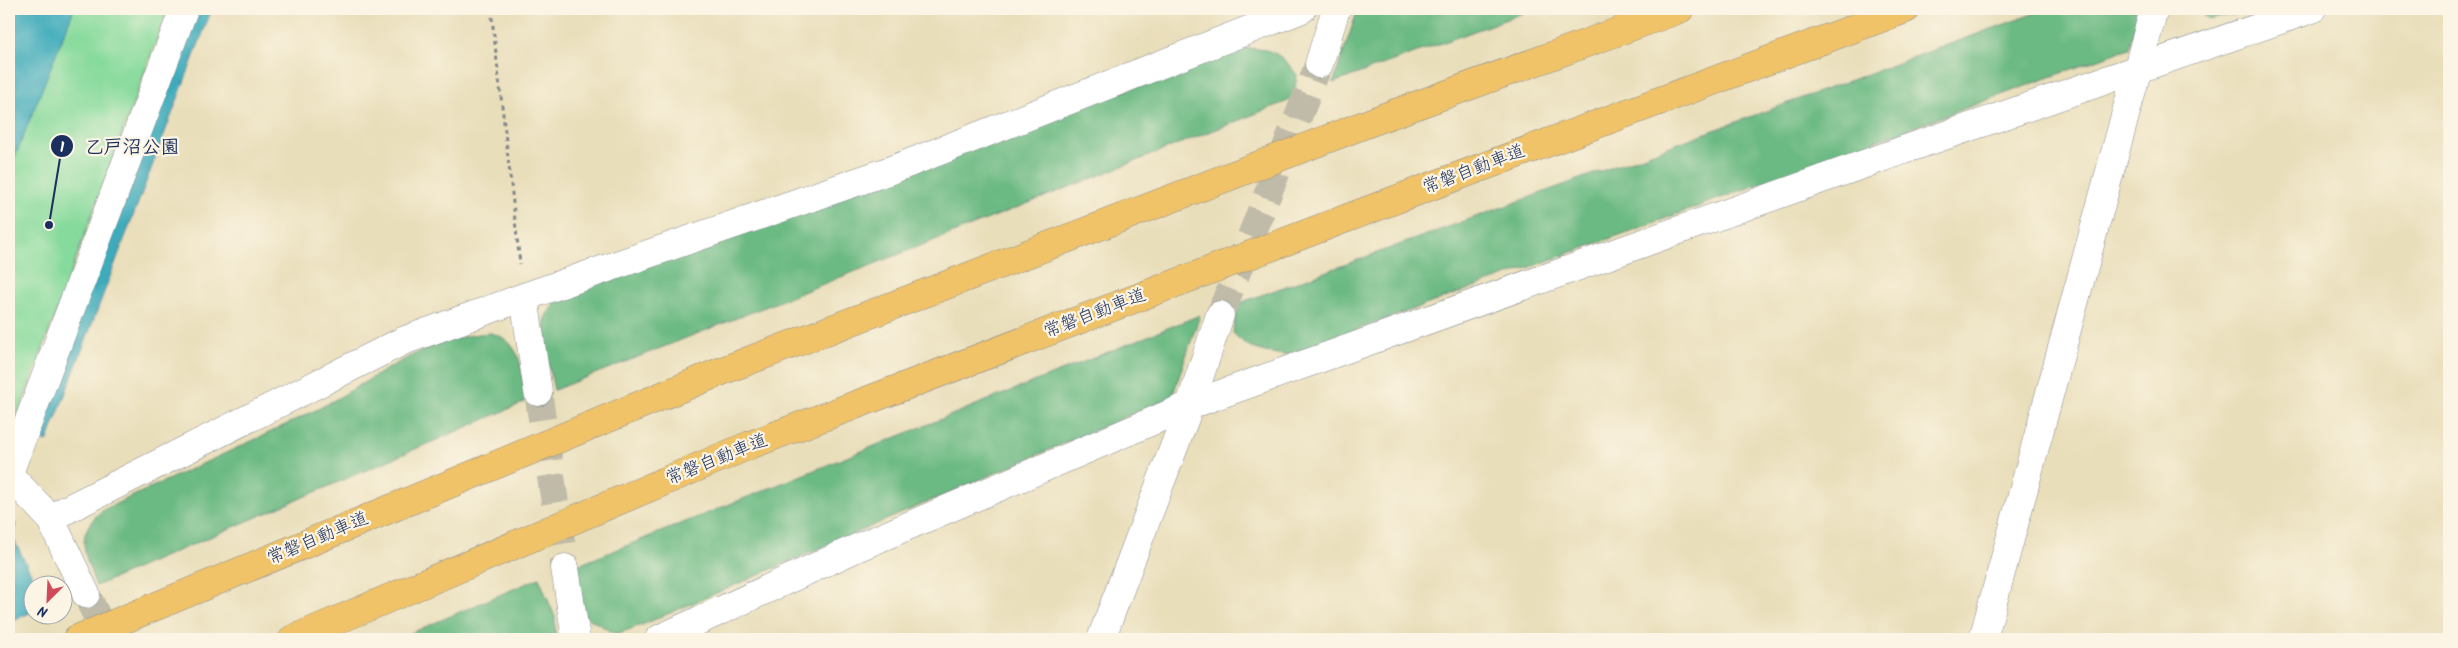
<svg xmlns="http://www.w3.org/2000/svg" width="2458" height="648" font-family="Kalam,'Klee One',sans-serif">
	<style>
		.green { fill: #86da9b; stroke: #50847c }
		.forest { fill: #6cba83; stroke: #447470 }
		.water { fill: #3dabbb; stroke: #2c6d8c }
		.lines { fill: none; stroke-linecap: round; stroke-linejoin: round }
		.minor-tunnel { stroke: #c0bba8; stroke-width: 28; stroke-dasharray: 28 14; stroke-linecap: butt }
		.minor-casing { stroke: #82868c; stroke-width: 29 }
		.motorway-casing { stroke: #82868c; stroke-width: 29 }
		.path { stroke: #82868c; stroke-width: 3; stroke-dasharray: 4 4; stroke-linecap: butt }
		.minor { stroke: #fff; stroke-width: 28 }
		.motorway { stroke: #f1c369; stroke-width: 28 }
		.labels { text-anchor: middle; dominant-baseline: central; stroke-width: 4.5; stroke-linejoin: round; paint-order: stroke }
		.street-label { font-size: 18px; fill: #1b2f5e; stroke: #fcf5e5 }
		.leader { fill: none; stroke: #1b2f5e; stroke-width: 2 }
		.callout-dot { fill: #1b2f5e; stroke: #fcf5e5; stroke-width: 2 }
		.mark-label { font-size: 15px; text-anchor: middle; font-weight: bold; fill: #fff }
		.callout-label { font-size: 19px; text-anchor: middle; font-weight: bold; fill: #1b2f5e; stroke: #fcf5e5; stroke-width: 4.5; stroke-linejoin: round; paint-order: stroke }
	</style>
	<rect width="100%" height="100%" fill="#fcf5e5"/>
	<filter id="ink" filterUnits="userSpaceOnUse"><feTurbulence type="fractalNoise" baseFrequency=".02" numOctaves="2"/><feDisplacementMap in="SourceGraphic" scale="10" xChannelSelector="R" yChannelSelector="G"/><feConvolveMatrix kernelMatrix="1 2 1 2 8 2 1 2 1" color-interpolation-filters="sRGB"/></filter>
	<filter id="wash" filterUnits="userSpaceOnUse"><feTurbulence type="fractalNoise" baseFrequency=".0096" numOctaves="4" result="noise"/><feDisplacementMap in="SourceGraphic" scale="20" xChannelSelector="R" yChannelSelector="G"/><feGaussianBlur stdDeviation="1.12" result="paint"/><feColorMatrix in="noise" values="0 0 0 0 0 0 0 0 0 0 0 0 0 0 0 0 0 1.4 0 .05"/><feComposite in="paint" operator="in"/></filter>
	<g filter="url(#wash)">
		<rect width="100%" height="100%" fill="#e9deba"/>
		<polygon class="green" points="9,9 168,9 9,440"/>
		<g class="forest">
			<polygon points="1358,9 1534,9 1333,83"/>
			<path d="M2046 9H2139L2129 48 1664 219 1286 355C1262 352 1251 351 1233 333L1237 304Z"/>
			<polygon points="2196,9 2260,9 2208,20"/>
			<path d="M1244 48C1272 49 1280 52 1297 75L1293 99 554 390 543 338 546 316 560 296Z"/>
			<polygon points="1200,315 1172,397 642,625 616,634 581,614 576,566"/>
			<path d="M491 333C524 341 522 375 525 402L96 586C85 555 73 534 103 510 174 476 246 445 316 410 373 381 425 336 491 333Z"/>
			<polygon points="539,578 555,617 555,639 397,639"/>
		</g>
		<g class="water">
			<polygon points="9,9 74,9 9,172"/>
			<polygon points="198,9 212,9 47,442 31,437"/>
			<polygon points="9,521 16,524 12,536 37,585 32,586 32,612 9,622"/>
		</g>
	</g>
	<g filter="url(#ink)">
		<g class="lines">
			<g class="minor-tunnel">
				<polyline points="1220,315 1319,64"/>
				<polyline points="538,392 565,568"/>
				<polyline points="86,594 108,639"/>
			</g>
			<defs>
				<g id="minor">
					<polyline points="1319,64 1336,9"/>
					<polyline points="524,297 538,392"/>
					<polyline points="9,473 184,9"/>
					<polyline points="9,475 50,518 86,594"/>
					<polyline points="50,518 403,341 524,297 894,169 1302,9"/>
					<polyline points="565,568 576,639"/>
					<polyline points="659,639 852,550 1190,405 1909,148 2312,9"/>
					<polyline points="1101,639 1190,405 1220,315"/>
					<polyline points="1983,639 2154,9"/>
				</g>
				<g id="motorway">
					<polyline points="77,639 722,371 1387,116 1680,9"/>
					<polyline points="293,639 750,445 1421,190 1906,9"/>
				</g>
			</defs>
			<use href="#minor" class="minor-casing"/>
			<use href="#motorway" class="motorway-casing"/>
			<polyline class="path" points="491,9 520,264"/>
			<use href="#minor" class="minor"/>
			<use href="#motorway" class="motorway"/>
		</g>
	</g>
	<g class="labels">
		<g class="street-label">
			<text transform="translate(1474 170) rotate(-21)">常磐自動車道</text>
			<text transform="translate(1095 314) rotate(-21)">常磐自動車道</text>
			<text transform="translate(717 460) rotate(-22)">常磐自動車道</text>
			<text transform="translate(318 539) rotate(-23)">常磐自動車道</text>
		</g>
	</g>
	<path class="leader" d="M49 225L62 146"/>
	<g class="callout-dot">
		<circle cx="49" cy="225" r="5"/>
		<circle cx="62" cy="146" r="12"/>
	</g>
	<g class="mark-label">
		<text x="62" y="152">1</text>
	</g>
	<g class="callout-label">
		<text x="132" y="153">乙戸沼公園</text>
	</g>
	<rect width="2458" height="648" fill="none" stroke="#fcf5e5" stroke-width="30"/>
	<g transform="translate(48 600) rotate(204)"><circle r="24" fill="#fcf5e5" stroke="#a2a6af"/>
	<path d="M0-4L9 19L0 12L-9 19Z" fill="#d1495b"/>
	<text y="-8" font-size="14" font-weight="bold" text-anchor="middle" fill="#1b2f5e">N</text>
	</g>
</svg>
